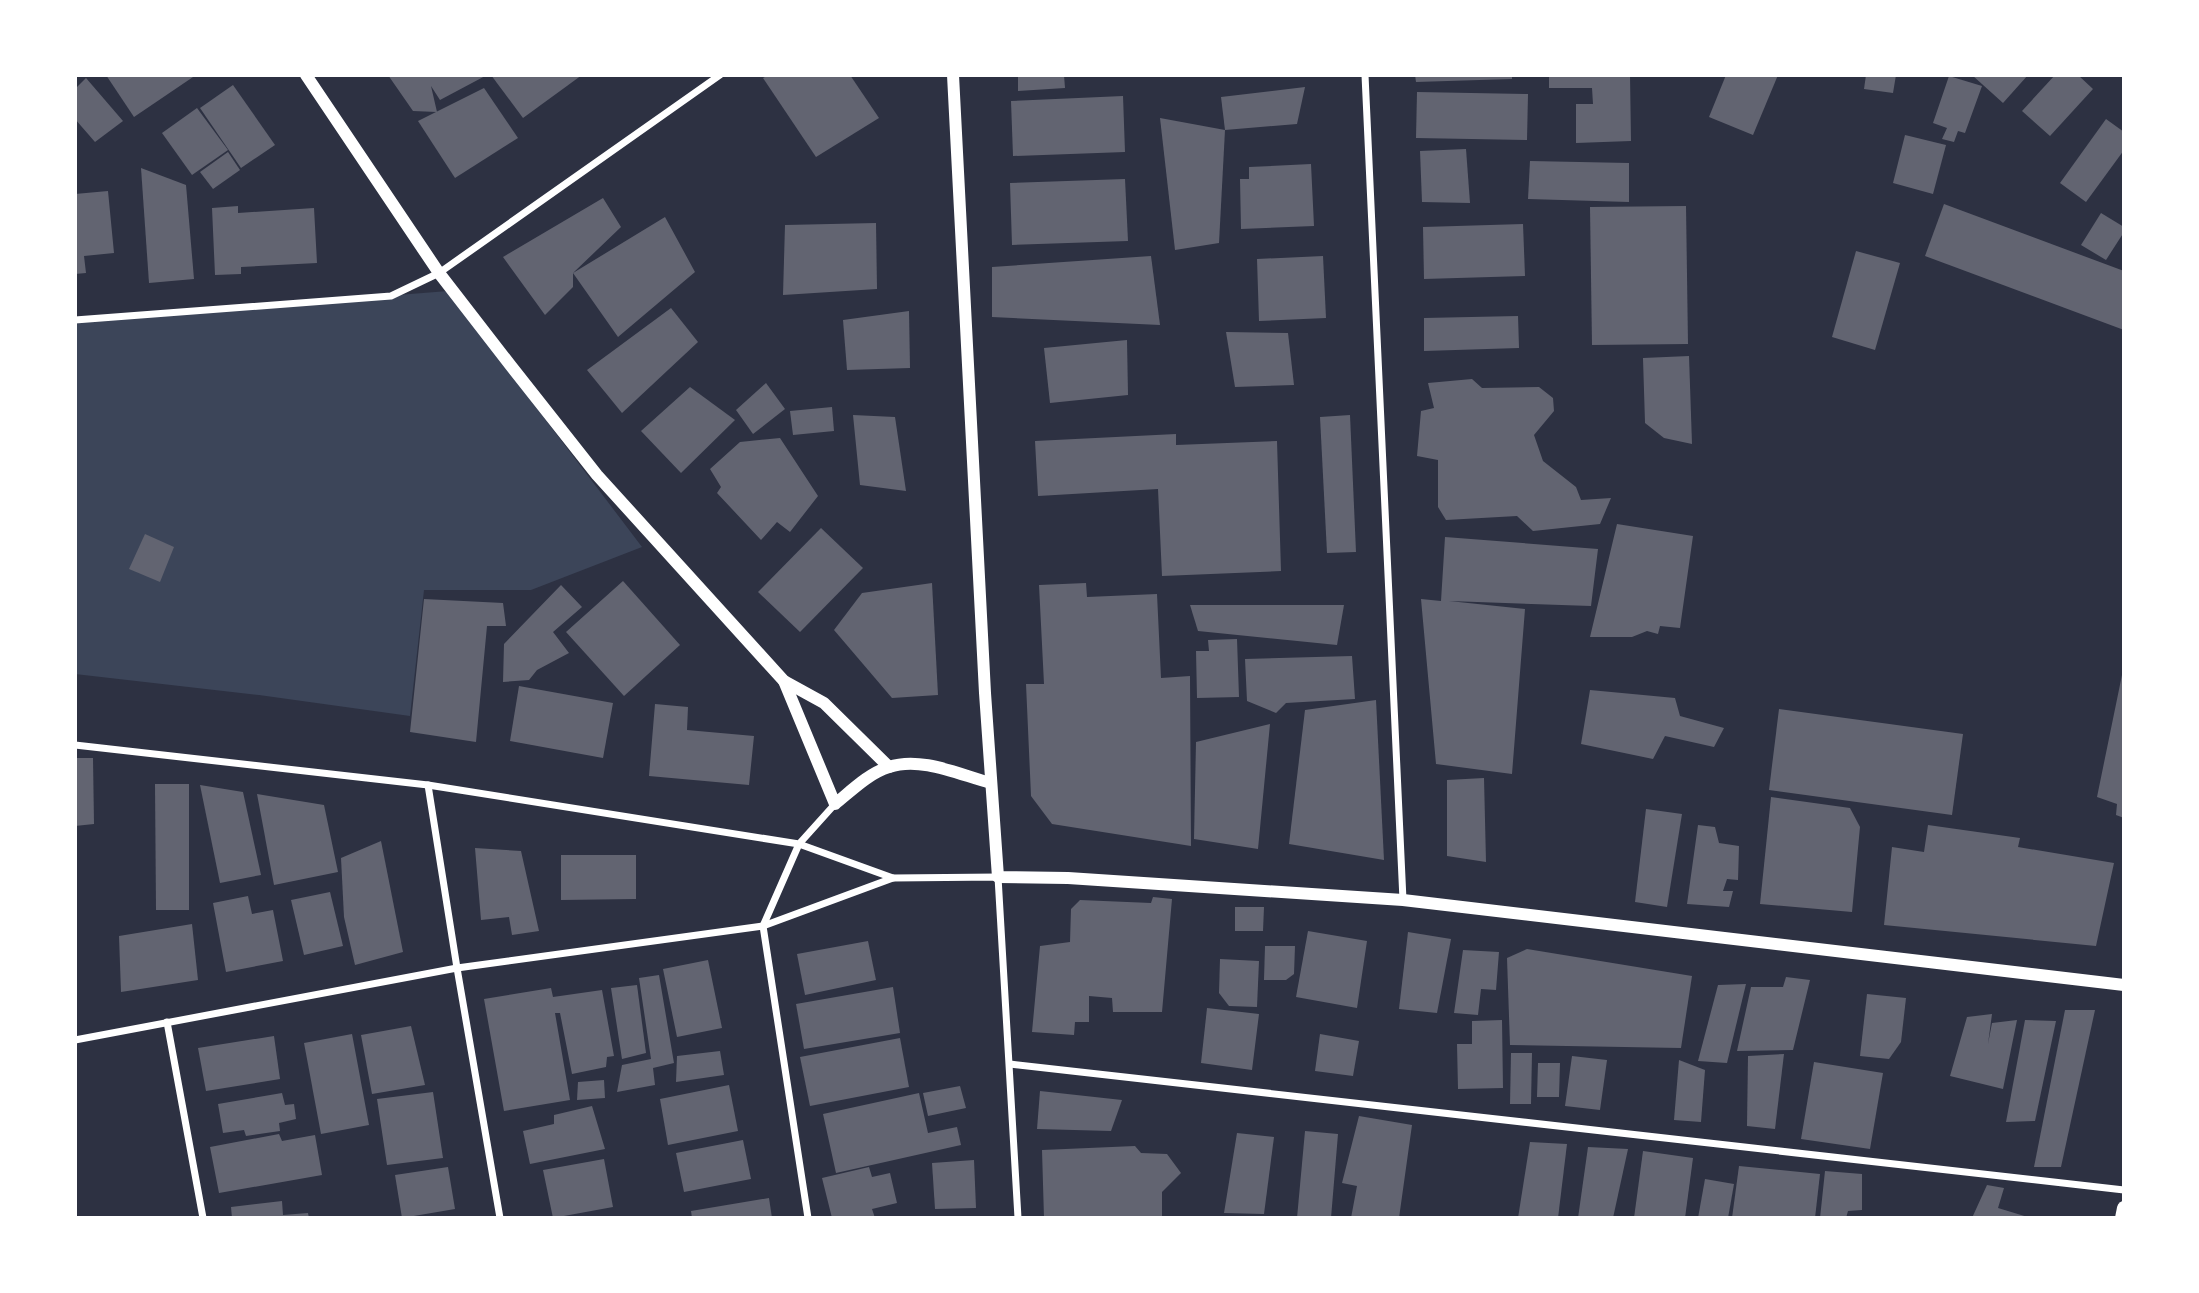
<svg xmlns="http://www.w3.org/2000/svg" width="2199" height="1293" font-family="'Zilla Slab',serif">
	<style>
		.green { fill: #3c4559 }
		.building { fill: #626471 }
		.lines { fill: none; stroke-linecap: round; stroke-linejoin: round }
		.minor { stroke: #fff; stroke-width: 7 }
		.tertiary { stroke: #fff; stroke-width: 12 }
		.secondary { stroke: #fff; stroke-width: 14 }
	</style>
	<rect width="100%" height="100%" fill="#2d3142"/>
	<polygon class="green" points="448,291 642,547 531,590 424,590 410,716 259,695 75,674 75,321"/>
	<g class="building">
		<polygon points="106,75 196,75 134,117"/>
		<polygon points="388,75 487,75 440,100 431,86 437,112 413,111"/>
		<polygon points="491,75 582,75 523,118"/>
		<polygon points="769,75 850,75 879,118 816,157 763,78"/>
		<polygon points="1018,75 1064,75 1065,88 1018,91"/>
		<polygon points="1415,75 1512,75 1512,79 1416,82"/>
		<polygon points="1549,75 1630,75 1631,141 1576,143 1576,104 1593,104 1592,88 1549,88"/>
		<polygon points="1726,75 1778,75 1753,135 1709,117"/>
		<polygon points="1866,75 1896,75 1893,93 1864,89"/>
		<polygon points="1972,75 2028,75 2003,103"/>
		<polygon points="2055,75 2078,75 2093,89 2050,136 2022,111"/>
		<polygon points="1949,76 1982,86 1965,133 1958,131 1954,142 1942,139 1947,128 1933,123"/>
		<polygon points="86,78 123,121 95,142 75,119 75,89"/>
		<polygon points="233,85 275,145 241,168 200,108"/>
		<polygon points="1305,87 1297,124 1225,130 1221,97"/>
		<polygon points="484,88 518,138 455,178 418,121"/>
		<polygon points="1417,92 1528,94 1527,140 1416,138"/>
		<polygon points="1123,96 1125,152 1013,156 1011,101"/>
		<polygon points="197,108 228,150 192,175 162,133"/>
		<polygon points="1160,118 1225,130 1219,243 1175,250"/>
		<polygon points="2106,119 2124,132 2124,150 2086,202 2060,183"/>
		<polygon points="1905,135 1946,145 1933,194 1893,183"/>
		<polygon points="1466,149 1470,203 1422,202 1420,151"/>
		<polygon points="228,152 240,170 213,189 200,172"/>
		<polygon points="1530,161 1629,163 1629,202 1528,199"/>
		<polygon points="1311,164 1314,226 1241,229 1240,179 1249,179 1249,167"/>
		<polygon points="141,168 186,185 194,279 149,283"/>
		<polygon points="1125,179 1128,241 1012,245 1010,183"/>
		<polygon points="108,191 114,253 84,256 86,273 75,274 75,194"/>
		<polygon points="603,198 621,227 573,273 665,217 695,272 618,337 573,273 573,287 545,315 503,257"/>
		<polygon points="1944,204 2124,271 2124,330 1925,256"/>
		<polygon points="238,206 238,213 314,208 317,263 241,267 241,274 215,275 212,208"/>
		<polygon points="1686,206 1688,344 1592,345 1590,207"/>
		<polygon points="2101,213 2124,227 2124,232 2106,260 2081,245"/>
		<polygon points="876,223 877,289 783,295 785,225"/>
		<polygon points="1523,224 1525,276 1424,279 1423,227"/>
		<polygon points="1856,251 1900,263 1875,350 1832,337"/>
		<polygon points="1151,256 1160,325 992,317 992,267"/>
		<polygon points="1323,256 1326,318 1259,321 1257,259"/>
		<polygon points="671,308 698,342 622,413 587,370"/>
		<polygon points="909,311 910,368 847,370 843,320"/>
		<polygon points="1518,316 1519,348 1424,351 1424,318"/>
		<polygon points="1226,332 1288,333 1294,385 1235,387"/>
		<polygon points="1127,340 1128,395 1050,403 1044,348"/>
		<polygon points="1689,356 1692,444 1664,438 1645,423 1643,358"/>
		<polygon points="1472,379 1482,388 1539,387 1553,398 1554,411 1534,435 1543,461 1576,487 1581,500 1611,498 1600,524 1533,531 1517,516 1446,520 1438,507 1438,460 1417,456 1421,411 1434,408 1428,383"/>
		<polygon points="766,383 785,409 753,434 736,410"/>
		<polygon points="690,387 735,420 681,473 641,431"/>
		<polygon points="832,407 834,431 793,435 790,411"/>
		<polygon points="853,415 895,417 906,491 860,485"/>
		<polygon points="1350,415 1356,552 1327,553 1320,417"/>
		<polygon points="1176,434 1176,445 1277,441 1281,571 1162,576 1158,489 1038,496 1035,441"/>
		<polygon points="780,438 818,496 790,532 777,522 761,540 717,493 721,487 710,469 740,442"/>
		<polygon points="1617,524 1693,536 1680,628 1660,626 1658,634 1647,631 1632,637 1590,637"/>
		<polygon points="821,528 863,568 800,632 758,592"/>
		<polygon points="145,534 174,547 160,582 129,569"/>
		<polygon points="1445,537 1598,549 1591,606 1449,601 1525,609 1512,774 1436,764 1421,599 1441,601"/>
		<polygon points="623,581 680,645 624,696 566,632"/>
		<polygon points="932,583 938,695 892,698 834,630 862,593"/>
		<polygon points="1086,583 1087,597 1157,594 1161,678 1190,676 1191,846 1052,824 1031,796 1026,684 1044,684 1039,585"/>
		<polygon points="561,585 582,607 553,632 569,653 537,670 529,680 503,682 504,644"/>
		<polygon points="424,599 503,603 506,626 487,626 476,742 410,732"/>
		<polygon points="1190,605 1344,605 1337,645 1198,631"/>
		<polygon points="1237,639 1239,697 1197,698 1196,651 1209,651 1208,640"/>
		<polygon points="1352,656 1355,699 1286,703 1276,713 1247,701 1245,659"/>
		<polygon points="2123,670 2124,670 2124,818 2116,815 2117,804 2097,797"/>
		<polygon points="519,686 613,703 603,758 510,741"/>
		<polygon points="1590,690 1675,698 1680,716 1724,728 1714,747 1665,736 1653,759 1581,744"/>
		<polygon points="1376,700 1384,860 1289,844 1305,710"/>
		<polygon points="655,704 688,707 687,730 754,736 749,785 649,776"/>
		<polygon points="1779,709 1963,734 1952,815 1769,790"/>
		<polygon points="1270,724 1258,849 1194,839 1196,742"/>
		<polygon points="75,758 93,758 94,824 75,826"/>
		<polygon points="1484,778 1486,862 1447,856 1447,780"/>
		<polygon points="155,784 189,784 189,910 156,910"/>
		<polygon points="200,785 243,792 261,875 220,883"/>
		<polygon points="257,794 324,805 338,872 274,885"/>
		<polygon points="1771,797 1850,808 1860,827 1852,912 1760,904"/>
		<polygon points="1646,809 1682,814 1667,907 1635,902"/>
		<polygon points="1698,825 1715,827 1719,843 1739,846 1738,880 1727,879 1723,891 1733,891 1729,907 1687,904"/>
		<polygon points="1928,825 2020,838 2018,847 2114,863 2096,946 1884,925 1892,847 1924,852"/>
		<polygon points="381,841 403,952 355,965 344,917 341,858"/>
		<polygon points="475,848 521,851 539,931 512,935 509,917 481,920"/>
		<polygon points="561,855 636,855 636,899 561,900"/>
		<polygon points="330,892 343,946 304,955 291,900"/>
		<polygon points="248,896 252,914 273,910 283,961 226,972 213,903"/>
		<polygon points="1153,897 1172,899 1162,1012 1113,1012 1112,998 1089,996 1089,1022 1075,1022 1074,1035 1032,1032 1040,946 1070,942 1071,909 1080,900 1151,903"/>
		<polygon points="1235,907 1264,907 1263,931 1235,931"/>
		<polygon points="192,924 198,980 121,992 119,936"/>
		<polygon points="1308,931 1367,941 1357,1008 1296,997"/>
		<polygon points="1408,932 1451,939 1437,1013 1399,1009"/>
		<polygon points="868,941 876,980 805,995 797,954"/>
		<polygon points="1265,946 1295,946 1294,974 1286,980 1264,980"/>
		<polygon points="1527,949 1692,976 1681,1048 1510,1045 1507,958"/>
		<polygon points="1463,950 1499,952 1496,990 1481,989 1478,1015 1454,1013"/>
		<polygon points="1220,959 1259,961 1257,1007 1229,1006 1219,993"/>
		<polygon points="708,960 722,1028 677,1037 663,969"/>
		<polygon points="659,975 674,1063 653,1068 655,1085 617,1092 622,1065 651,1059 639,978"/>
		<polygon points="1786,977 1810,980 1793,1050 1737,1051 1751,987 1783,987"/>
		<polygon points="1746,984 1727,1063 1698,1061 1718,985"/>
		<polygon points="637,985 646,1053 622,1059 611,988"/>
		<polygon points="893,987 900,1033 804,1049 796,1004"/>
		<polygon points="551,988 553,997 602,990 614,1056 607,1057 606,1067 572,1074 560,1013 555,1013 570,1100 504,1111 484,999"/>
		<polygon points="1867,994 1906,998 1901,1042 1889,1059 1860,1056"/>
		<polygon points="1207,1008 1259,1014 1252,1070 1201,1063"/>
		<polygon points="2065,1010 2095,1010 2061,1167 2034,1167"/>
		<polygon points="1992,1014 1988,1044 1992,1023 2017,1020 2003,1089 1950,1076 1967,1017"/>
		<polygon points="1502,1020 1503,1088 1458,1089 1457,1044 1472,1044 1472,1021"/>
		<polygon points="2025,1020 2056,1021 2035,1121 2006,1122"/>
		<polygon points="411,1026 425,1085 372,1094 361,1035"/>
		<polygon points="352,1034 369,1125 321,1134 304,1043"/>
		<polygon points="1320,1034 1359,1041 1353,1076 1315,1071"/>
		<polygon points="274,1036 280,1079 206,1091 198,1048"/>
		<polygon points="900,1038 909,1087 810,1106 800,1057"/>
		<polygon points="720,1051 724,1075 676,1082 677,1056"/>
		<polygon points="1511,1053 1532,1053 1531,1104 1510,1104"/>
		<polygon points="1784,1054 1775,1129 1747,1126 1748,1056"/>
		<polygon points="1572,1056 1607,1060 1600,1110 1565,1106"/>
		<polygon points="1679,1060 1705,1070 1701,1122 1674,1120"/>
		<polygon points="1814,1062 1883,1073 1870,1149 1801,1139"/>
		<polygon points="1538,1063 1560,1063 1559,1097 1537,1097"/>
		<polygon points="604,1080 605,1098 577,1100 578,1082"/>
		<polygon points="729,1085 738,1131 668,1145 660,1099"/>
		<polygon points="960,1086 966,1108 928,1116 923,1093"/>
		<polygon points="1040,1091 1122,1100 1111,1131 1037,1129"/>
		<polygon points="433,1092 443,1158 387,1165 377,1099"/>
		<polygon points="282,1093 285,1105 294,1104 296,1119 279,1123 280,1131 246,1136 244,1130 223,1133 218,1104"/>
		<polygon points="919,1093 928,1133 957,1127 961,1145 836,1173 823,1114"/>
		<polygon points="592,1106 605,1149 530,1164 523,1131 554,1124 554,1115"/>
		<polygon points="1359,1116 1412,1125 1399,1218 1351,1218 1357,1186 1342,1183"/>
		<polygon points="1305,1131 1338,1134 1331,1218 1297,1218"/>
		<polygon points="1237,1133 1274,1137 1264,1214 1224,1213"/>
		<polygon points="279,1134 282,1141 315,1135 322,1175 219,1193 210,1147"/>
		<polygon points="743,1140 751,1179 684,1192 676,1153"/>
		<polygon points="1530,1142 1567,1144 1558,1218 1518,1218"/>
		<polygon points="1135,1146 1141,1153 1167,1154 1181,1173 1162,1192 1162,1218 1044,1218 1042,1150"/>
		<polygon points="1588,1147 1628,1149 1613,1218 1578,1218"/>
		<polygon points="1643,1151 1693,1158 1685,1218 1634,1218"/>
		<polygon points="604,1159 613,1207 553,1218 543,1170"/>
		<polygon points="974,1160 976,1208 935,1209 932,1163"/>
		<polygon points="1739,1166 1820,1174 1815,1218 1732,1218"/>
		<polygon points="448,1167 455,1209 402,1218 395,1175"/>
		<polygon points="869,1167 872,1177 890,1173 897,1203 872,1209 875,1218 832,1218 822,1178"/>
		<polygon points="1825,1171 1862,1174 1862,1210 1848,1211 1846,1218 1820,1218"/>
		<polygon points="1705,1179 1734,1184 1728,1218 1698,1218"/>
		<polygon points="1987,1185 2004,1188 1998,1208 2031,1218 1972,1218"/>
		<polygon points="769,1198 772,1218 692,1218 691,1211"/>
		<polygon points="282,1201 283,1215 308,1213 309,1218 232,1218 231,1207"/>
	</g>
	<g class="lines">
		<g class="minor">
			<polyline points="1365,75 1403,900"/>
			<polyline points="75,320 391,296 439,273 720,75"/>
			<polyline points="75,745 428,785 799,844 835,804"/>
			<polyline points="428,785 457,968 500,1218"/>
			<polyline points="167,1022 203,1218"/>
			<polyline points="75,1040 457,968 763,926 893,878 998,877 1018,1218"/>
			<polyline points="1010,1064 2124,1190"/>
			<polyline points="808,1218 763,926 799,844 893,878"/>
		</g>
		<g class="tertiary">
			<polyline points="306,75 439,273 511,366 597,475 784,681 824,703 889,767"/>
			<polyline points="953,75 985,693 998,877 1068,878 1403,900 2124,985"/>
			<path d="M784 681 835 804C851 791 869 773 889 767 921 756 960 775 991 783"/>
		</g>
		<polyline class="secondary" points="2122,1218 2124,1208"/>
	</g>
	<rect width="2199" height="1293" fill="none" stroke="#ffffff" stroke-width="154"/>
</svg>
